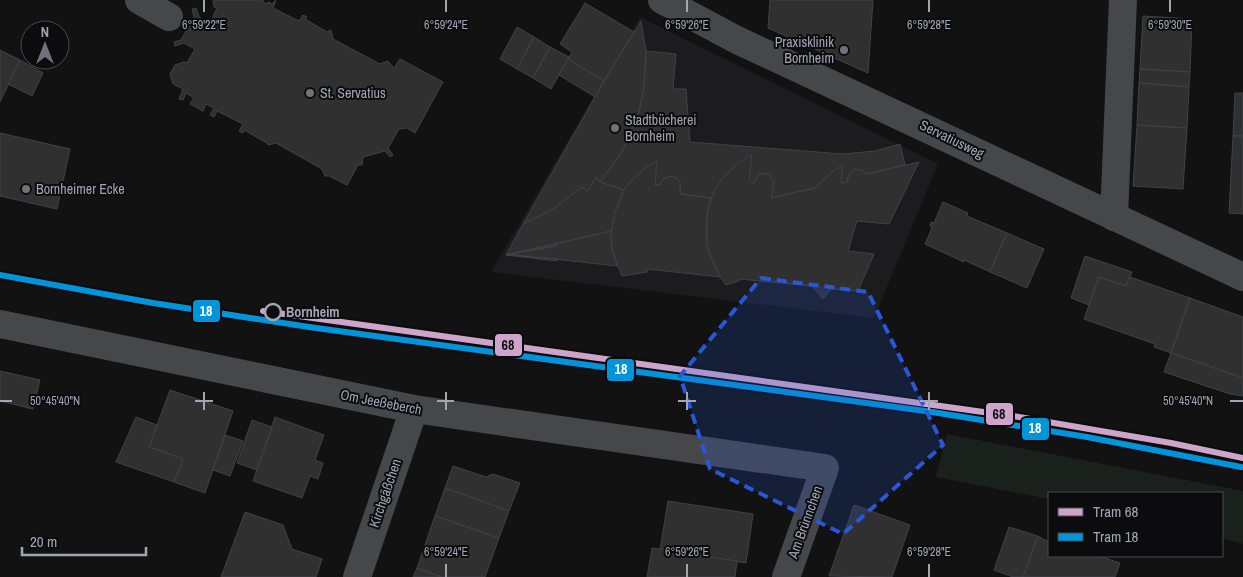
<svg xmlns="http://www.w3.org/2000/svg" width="1243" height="577" font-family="'Archivo Narrow',sans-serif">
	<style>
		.built { fill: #1c1c1e }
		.green { fill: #1a211c }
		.building { fill: #303031; stroke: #404246 }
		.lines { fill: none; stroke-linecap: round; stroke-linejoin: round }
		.minor { stroke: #46474b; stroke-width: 28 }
		.tram-1-casing { stroke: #0c0c0e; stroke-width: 10 }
		.tram-2-casing { stroke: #0c0c0e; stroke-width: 10 }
		.tram-1 { stroke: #cea4cb; stroke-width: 6 }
		.tram-2 { stroke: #0095da; stroke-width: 6 }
		.marked { fill: #2a57d4; fill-opacity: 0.2; stroke: #2a57d4; stroke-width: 4; stroke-dasharray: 10 6; stroke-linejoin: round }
		.ticks { fill: none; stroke: #a2a6b4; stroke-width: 2 }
		.poi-dot { fill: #70727b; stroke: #0c0c0e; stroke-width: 2 }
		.stop-dot { fill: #0c0c0e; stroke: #a2a6b4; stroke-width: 2.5 }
		.labels { text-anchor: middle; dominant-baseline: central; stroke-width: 4; stroke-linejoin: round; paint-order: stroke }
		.poi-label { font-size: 14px; fill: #a2a6b4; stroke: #0c0c0e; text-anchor: start }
		.street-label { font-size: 14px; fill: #a2a6b4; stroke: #0c0c0e }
		.stop-label { font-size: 14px; font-weight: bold; fill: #a2a6b4; stroke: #0c0c0e; text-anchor: start }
		.ticks-label { font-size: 12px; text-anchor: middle; fill: #a2a6b4; stroke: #0c0c0e; stroke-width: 4; stroke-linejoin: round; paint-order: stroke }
		.line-badge { stroke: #0c0c0e; stroke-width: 2 }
		.badge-label { font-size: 14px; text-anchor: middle; font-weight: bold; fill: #fff }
		.pale-badge-label { font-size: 14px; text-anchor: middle; font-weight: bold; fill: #111 }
	</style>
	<rect width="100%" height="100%" fill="#121212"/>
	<polygon class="built" points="640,17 938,164 874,318 491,272"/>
	<polygon class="green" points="947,434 1243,491 1243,544 1222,538 1222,493 1049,493 1049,499 936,477"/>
	<g class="building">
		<polygon points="213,0 262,0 266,4 268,2 272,4 276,0 273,8 299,21 303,15 307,17 305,19 327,32 331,30 333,39 380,64 388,61 394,68 400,59 443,82 415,133 407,128 399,129 388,148 393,155 390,157 385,151 363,157 362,165 358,165 347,185 329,176 325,176 322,169 276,143 268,145 267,143 244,130 243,133 239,131 243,124 217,111 214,117 210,115 214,108 206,104 203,111 190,104 194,98 186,93 183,100 179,99 183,89 173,84 170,74 175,65 184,62 187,63 195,49 184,43 175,46 174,42 181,40 194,17 192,9 196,8 199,17 210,23 217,8 214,7"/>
		<polygon points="770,0 873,0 868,73 768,28"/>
		<polygon points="585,3 634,32 604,81 568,59 572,52 560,44"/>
		<polygon points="1143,16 1192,19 1190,72 1140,69"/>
		<polygon points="641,21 646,51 644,88 639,112 622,152 600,182 596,177 588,191 581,187 555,208 523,224 604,81"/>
		<polygon points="517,27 534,37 517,69 500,59"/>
		<polygon points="534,37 550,47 533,78 517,69"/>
		<polygon points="550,47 569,57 551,89 533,78"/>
		<polygon points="0,50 20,60 0,102"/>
		<polygon points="646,51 676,54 673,89 686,89 690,142 843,154 875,151 900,144 905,165 867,174 863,171 855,169 849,174 847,182 834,184 827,176 815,188 771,198 774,182 767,173 759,174 754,183 722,179 711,198 680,194 680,182 673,176 664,178 660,185 631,181 624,190 600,182 622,152 639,112 644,88"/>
		<polygon points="568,59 604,81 595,97 559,75"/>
		<polygon points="20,60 43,73 32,96 8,84"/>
		<polygon points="1140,69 1190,72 1189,87 1139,83"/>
		<polygon points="1139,83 1189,87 1187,128 1137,125"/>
		<polygon points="1235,93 1243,93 1243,136 1233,136"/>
		<polygon points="1137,125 1187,128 1183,189 1133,186"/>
		<polygon points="0,133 70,149 57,209 0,196"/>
		<polygon points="1233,136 1243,136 1243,214 1229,213"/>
		<polygon points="752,154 749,181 754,183 759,174 769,174 774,182 771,198 815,188 833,171 843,165 841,183 847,182 849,174 855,169 863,171 867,174 919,162 889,224 857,221 848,251 874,254 858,291 831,289 823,299 812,286 739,279 739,281 726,285 720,277 707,246 707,213 714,191 722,179 737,164"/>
		<polygon points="657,161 655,185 660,185 664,178 673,176 680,182 680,194 711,198 707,213 706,238 709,254 720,277 647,269 647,272 622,276 612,250 611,231 615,212 624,190 631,181 646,167"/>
		<polygon points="596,177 600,182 624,190 615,212 611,231 506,255 523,224 555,208 581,187 588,191"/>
		<polygon points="943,202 968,213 967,216 1007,233 990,272 964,260 964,262 925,244 932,228 930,226 931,222 934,223"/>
		<polygon points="611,231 612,250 617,266 508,254 556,246 556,244"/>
		<polygon points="1007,233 1044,249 1027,288 990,272"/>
		<polygon points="556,244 556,246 510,254"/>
		<polygon points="506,255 557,259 557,261"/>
		<polygon points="1085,256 1132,272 1126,286 1099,277 1089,305 1071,298"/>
		<polygon points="1099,277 1126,286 1130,277 1190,298 1171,353 1154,347 1155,344 1084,319"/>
		<polygon points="1190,298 1243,317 1243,378 1171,353"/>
		<polygon points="1171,353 1243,378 1243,396 1230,394 1164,372"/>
		<polygon points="0,371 40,380 33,409 0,401"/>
		<polygon points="170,390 233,411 205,493 174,482 183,459 149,447"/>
		<polygon points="136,417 157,425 149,447 183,459 174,482 116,462"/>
		<polygon points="275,417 324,435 315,460 323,463 318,479 310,476 302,498 253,481"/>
		<polygon points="252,420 272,427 257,470 237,463"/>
		<polygon points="225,435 243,441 230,476 213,470"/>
		<polygon points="453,466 486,477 493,474 520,483 509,511 445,488"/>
		<polygon points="445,488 509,511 499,538 435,516"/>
		<polygon points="668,501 753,514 746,563 660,550"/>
		<polygon points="854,505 910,525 892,577 829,576"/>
		<polygon points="245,512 283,525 292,549 322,559 316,577 221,577"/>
		<polygon points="435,516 499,538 485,577 441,577 417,568"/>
		<polygon points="1009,527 1038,536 1023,577 1013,577 994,570"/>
		<polygon points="1038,536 1049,542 1049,556 1099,556 1120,563 1115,577 1023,577"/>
		<polygon points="652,548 737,561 735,577 647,577"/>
		<polygon points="417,568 441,577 413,577"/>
	</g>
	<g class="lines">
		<g class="minor">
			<polyline points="139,0 169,17"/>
			<polyline points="662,0 735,39 1243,277"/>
			<polyline points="1114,217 1123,0"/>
			<polyline points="0,324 414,409 825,468 786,577"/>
			<polyline points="357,577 414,409"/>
		</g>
		<defs>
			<polyline id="tram-1" points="263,311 1019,417 1171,443 1243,458"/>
			<polyline id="tram-2" points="0,275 153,303 309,327 932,412 1087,437 1241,467"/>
		</defs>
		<use href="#tram-1" class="tram-1-casing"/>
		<use href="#tram-2" class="tram-2-casing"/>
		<use href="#tram-1" class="tram-1"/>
		<use href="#tram-2" class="tram-2"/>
	</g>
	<path class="marked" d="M761 278 868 292 943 445 843 534 710 469 680 376Z"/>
	<path class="ticks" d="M204 0V12M446 0V12M687 0V12M929 0V12M1170 0V12M204 392V410M446 392V410M687 392V410M929 392V410M0 401H12M195 401H213M437 401H454M678 401H696M920 401H938M1230 401H1243M446 564V577M687 564V577M929 564V577"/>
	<g class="poi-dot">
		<circle cx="844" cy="50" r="5"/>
		<circle cx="310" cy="93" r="5"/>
		<circle cx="615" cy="128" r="5"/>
		<circle cx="26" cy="189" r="5"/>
	</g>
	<circle class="stop-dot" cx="273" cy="312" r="8"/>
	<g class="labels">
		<g class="poi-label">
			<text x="834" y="42" text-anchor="end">Praxisklinik<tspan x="834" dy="16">Bornheim</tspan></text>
			<text x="320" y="93">St. Servatius</text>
			<text x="625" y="120">Stadtbücherei<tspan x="625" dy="16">Bornheim</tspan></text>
			<text x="36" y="189">Bornheimer Ecke</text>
		</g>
		<g class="street-label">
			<text transform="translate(952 139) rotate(26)">Servatiusweg</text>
			<text transform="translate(381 402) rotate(11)">Om Jeeßeberch</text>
			<text transform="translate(385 493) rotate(-71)">Kirchgäßchen</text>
			<text transform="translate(805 522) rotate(-70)">Am Brünnchen</text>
		</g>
		<g class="stop-label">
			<text x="286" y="312">Bornheim</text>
		</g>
	</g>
	<g class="ticks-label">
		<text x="204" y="29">6°59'22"E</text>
		<text x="446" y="29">6°59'24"E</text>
		<text x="687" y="29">6°59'26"E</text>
		<text x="929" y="29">6°59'28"E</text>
		<text x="1170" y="29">6°59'30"E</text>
		<text x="55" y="405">50°45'40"N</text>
		<text x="1188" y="405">50°45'40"N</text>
		<text x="446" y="556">6°59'24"E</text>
		<text x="687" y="556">6°59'26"E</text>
		<text x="929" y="556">6°59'28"E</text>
	</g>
	<g class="line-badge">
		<rect x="192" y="299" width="29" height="24" rx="5" fill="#0095da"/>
		<rect x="494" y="333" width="29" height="24" rx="5" fill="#cea4cb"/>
		<rect x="606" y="358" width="29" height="24" rx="5" fill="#0095da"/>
		<rect x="985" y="402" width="29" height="24" rx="5" fill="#cea4cb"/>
		<rect x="1021" y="417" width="29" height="24" rx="5" fill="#0095da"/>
	</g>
	<g class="badge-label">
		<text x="206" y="316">18</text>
		<text x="621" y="374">18</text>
		<text x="1035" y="433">18</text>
	</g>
	<g class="pale-badge-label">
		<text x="508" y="350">68</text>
		<text x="999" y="419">68</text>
	</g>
	<rect x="1048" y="492" width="175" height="65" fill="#0c0c0e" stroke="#484a50"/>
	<rect x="1058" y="508" width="25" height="8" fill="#cea4cb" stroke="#484a50"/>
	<text x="1093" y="517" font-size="15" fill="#a2a6b4">Tram 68</text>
	<rect x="1058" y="533" width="25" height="8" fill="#0095da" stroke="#484a50"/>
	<text x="1093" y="542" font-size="15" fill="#a2a6b4">Tram 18</text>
	<g transform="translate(45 45)"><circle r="24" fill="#0c0c0e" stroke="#484a50"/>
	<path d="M0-4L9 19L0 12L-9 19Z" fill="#70727b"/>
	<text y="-8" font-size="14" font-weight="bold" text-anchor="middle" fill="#a2a6b4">N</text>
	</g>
	<path d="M22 547v8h124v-8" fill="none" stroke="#a2a6b4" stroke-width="2.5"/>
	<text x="30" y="547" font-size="15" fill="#a2a6b4" stroke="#0c0c0e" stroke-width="4" paint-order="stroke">20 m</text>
</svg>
